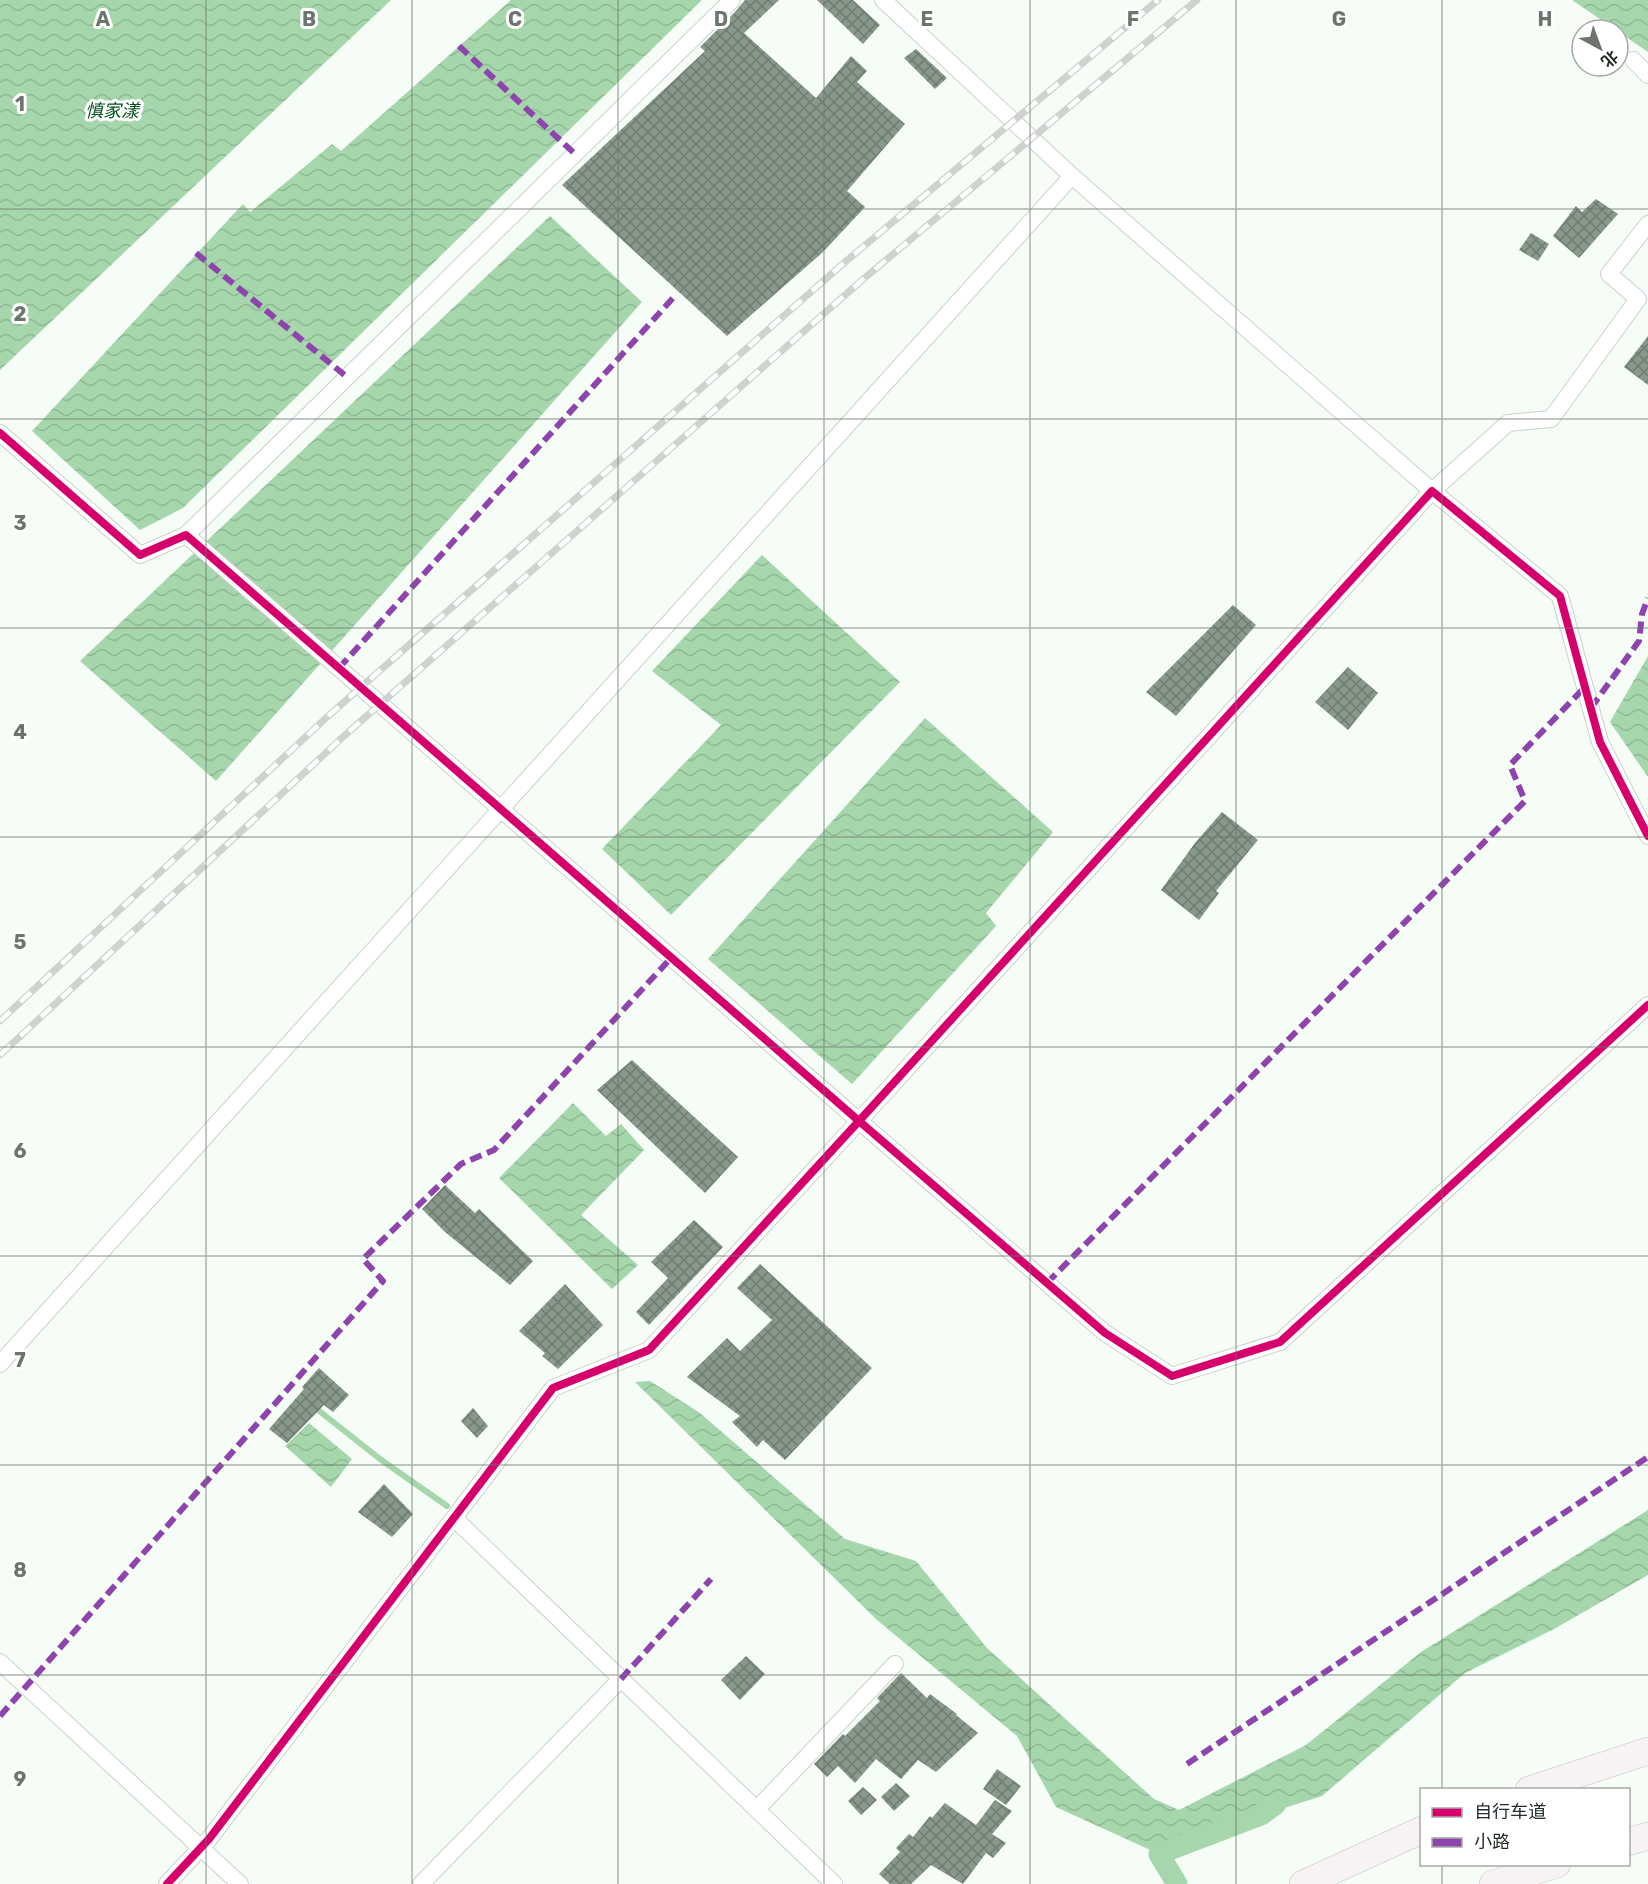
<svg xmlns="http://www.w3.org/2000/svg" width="1648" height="1884" font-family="Rubik,'Noto Sans SC',sans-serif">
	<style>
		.water { fill: url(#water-waves) }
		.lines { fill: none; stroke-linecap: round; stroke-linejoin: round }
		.stream { stroke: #a6d6ac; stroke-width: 6 }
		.canal { stroke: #a6d6ac; stroke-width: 21 }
		.building { fill: url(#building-cross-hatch) }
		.street-casing { stroke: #cad2cb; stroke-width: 18 }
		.primary-casing { stroke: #c5bfbe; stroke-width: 28 }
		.street { stroke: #fefffe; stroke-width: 16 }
		.primary { stroke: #f7f2f3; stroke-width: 27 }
		.rail-casing { stroke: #cfd2cf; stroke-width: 7 }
		.rail { stroke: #fff; stroke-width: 4.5; stroke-dasharray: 14; stroke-linecap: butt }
		.quiet { stroke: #8e44ad; stroke-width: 6; stroke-dasharray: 12 6; stroke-linecap: butt }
		.cycleway-casing { stroke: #fff; stroke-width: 11 }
		.cycleway { stroke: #d6006c; stroke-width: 8 }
		.grid { fill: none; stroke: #6d766e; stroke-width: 1.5; stroke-opacity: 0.55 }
		.labels { text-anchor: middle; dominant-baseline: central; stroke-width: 6; stroke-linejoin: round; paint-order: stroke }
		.water-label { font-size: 18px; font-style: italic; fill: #06511e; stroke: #fff }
		.grid-label { font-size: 20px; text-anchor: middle; font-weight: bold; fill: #6d766e; stroke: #fff; stroke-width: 6; stroke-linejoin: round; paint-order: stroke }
	</style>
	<defs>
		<pattern id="water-waves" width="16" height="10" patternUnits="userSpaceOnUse" patternTransform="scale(1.5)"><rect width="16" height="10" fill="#a6d6ac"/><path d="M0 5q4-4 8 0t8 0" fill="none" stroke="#8fb894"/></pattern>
		<pattern id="building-cross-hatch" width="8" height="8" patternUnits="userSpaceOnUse" patternTransform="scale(1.5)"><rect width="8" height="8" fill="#88988b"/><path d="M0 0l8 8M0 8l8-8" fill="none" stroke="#6f7c71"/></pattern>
	</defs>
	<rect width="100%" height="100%" fill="#f6fcf6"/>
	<g class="water">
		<polygon points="0,0 391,0 0,370"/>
		<polygon points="511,0 702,0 183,508 140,530 32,431 243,204 250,212 332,144 341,151"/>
		<polygon points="1572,0 1648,0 1648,52"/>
		<polygon points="550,216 642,302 216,781 80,661"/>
		<polygon points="762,555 900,682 671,915 602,849 721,725 652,671"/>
		<polygon points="1648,656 1648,777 1610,722"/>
		<polygon points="925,718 1053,832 986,913 996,926 852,1084 708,959"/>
		<polygon points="573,1103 606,1136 621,1124 644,1150 581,1215 638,1265 612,1289 499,1178"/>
		<polygon points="650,1381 700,1413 845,1539 916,1561 987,1648 1154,1799 1179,1810 1306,1745 1421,1652 1648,1510 1648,1575 1554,1629 1465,1673 1322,1796 1253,1818 1159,1854 1056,1807 1017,1736 877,1620 635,1382"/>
		<polygon points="309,1423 352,1459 331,1487 285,1446"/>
	</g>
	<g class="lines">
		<polyline class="stream" points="313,1406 380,1459 447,1506"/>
		<polyline class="canal" points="1177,1884 1159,1854 1261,1815 1276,1804"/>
	</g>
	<g class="building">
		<polygon points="745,0 779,0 744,33 816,98 851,56 867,71 857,82 905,124 847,191 865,207 823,252 727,336 562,185 705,51 700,47 734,13"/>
		<polygon points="817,0 853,0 880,25 863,44"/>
		<polygon points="916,49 947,78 935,89 904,58"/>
		<polygon points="1596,199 1618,214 1579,258 1553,236 1576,206 1582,212"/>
		<polygon points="1531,233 1549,244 1538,261 1519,250"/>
		<polygon points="1648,336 1648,385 1624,367"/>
		<polygon points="1233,605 1256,625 1176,716 1146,692"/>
		<polygon points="1348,667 1378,693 1348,730 1315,702"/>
		<polygon points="1222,812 1258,840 1216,891 1219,893 1199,920 1161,890 1195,843"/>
		<polygon points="632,1060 738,1157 705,1193 597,1090"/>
		<polygon points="445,1185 475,1213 479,1209 533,1261 510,1285 445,1232 422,1209"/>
		<polygon points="694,1220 723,1247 649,1325 636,1312 668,1278 651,1262"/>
		<polygon points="760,1264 872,1368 785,1460 763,1440 757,1447 732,1422 740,1416 687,1377 727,1338 740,1351 772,1320 737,1288"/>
		<polygon points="565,1284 603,1325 558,1369 542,1356 545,1353 519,1331"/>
		<polygon points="319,1368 349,1395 333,1412 324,1405 287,1443 269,1429 304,1389 302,1387"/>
		<polygon points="473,1408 488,1426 477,1438 461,1421"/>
		<polygon points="384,1484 413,1514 392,1537 358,1512"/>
		<polygon points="746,1656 765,1674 740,1700 721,1680"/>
		<polygon points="901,1673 927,1698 930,1694 957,1714 956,1715 978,1733 936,1772 918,1760 901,1779 876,1759 855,1783 838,1766 827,1777 814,1764 843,1734 845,1736 880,1701 877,1698"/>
		<polygon points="997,1769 1021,1786 1006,1805 983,1789"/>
		<polygon points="896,1783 910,1796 894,1811 881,1797"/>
		<polygon points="863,1787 877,1800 861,1815 848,1801"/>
		<polygon points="995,1800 1012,1811 992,1834 1006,1843 993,1858 986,1853 963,1884 931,1865 911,1884 890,1884 879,1874 900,1852 896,1848 909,1834 913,1837 930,1816 932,1818 945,1803 976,1825"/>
	</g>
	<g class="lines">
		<defs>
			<g id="street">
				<polyline points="883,0 1072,176 1432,491 1508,423 1551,419 1638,299 1609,274 1648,224"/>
				<polyline points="1633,60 1648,75"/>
				<polyline points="0,433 140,555 186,535 859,1121 1432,491 1560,596 1600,742 1648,836"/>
				<polyline points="186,535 732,0"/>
				<polyline points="0,1364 1072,176"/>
				<polyline points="454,1518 834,1884"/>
				<polyline points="0,1662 240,1884"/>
				<polyline points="757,1809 895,1664"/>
				<polyline points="167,1884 209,1839 553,1388 649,1350 859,1121 1105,1333 1172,1376 1280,1342 1648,1005"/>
				<polyline points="421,1884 621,1679"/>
			</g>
			<g id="primary">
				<polyline points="1529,1790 1648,1751"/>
				<polyline points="1628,1842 1648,1836"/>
				<polyline points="1303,1884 1422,1830"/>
				<polyline points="1493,1884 1557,1864"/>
			</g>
		</defs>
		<use href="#street" class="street-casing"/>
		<use href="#primary" class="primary-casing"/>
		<use href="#street" class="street"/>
		<use href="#primary" class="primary"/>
		<defs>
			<g id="rail">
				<polyline points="0,1021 327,717 845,262 1158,0"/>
				<polyline points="0,1055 344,736 861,281 1197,0"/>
			</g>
		</defs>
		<use href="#rail" class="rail-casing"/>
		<use href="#rail" class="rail"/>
		<g class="quiet">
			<polyline points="459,46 575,154"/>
			<polyline points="196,253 347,377"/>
			<polyline points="339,668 673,298"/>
			<polyline points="1591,708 1639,641 1642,614 1648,598"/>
			<polyline points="1047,1283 1525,801 1510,765 1585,687"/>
			<polyline points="621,1679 711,1579"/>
			<polyline points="0,1716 383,1281 363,1259 461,1164 494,1150 671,958"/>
			<polyline points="1187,1764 1648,1457"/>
		</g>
		<defs>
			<g id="cycleway">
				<polyline points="0,433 140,555 186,535 859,1121 1432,491 1560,596 1600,742 1648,836"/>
				<polyline points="167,1884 209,1839 553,1388 649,1350 859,1121 1105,1333 1172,1376 1280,1342 1648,1005"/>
			</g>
		</defs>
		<use href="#cycleway" class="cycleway-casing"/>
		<use href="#cycleway" class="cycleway"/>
	</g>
	<path class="grid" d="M206 0V1884M412 0V1884M618 0V1884M824 0V1884M1030 0V1884M1236 0V1884M1442 0V1790M0 209H1648M0 419H1648M0 628H1648M0 837H1648M0 1047H1648M0 1256H1648M0 1465H1648M0 1675H1648M1442 1864V1884"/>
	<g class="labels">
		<g class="water-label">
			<text x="112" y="111">慎家漾</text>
		</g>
	</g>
	<g class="grid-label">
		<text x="103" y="26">A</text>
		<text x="309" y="26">B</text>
		<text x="515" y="26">C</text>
		<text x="721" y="26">D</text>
		<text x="927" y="26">E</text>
		<text x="1133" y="26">F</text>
		<text x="1339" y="26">G</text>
		<text x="1545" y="26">H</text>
		<text x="20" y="111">1</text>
		<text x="20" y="321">2</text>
		<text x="20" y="530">3</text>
		<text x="20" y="739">4</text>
		<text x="20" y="949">5</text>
		<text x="20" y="1158">6</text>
		<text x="20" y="1367">7</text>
		<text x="20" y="1577">8</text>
		<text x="20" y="1786">9</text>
	</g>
	<rect x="1420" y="1788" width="210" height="78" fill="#ffffff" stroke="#a7aba7" stroke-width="1.5"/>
	<rect x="1432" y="1808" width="30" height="9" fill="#d6006c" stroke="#a7aba7" stroke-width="1.5"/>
	<text x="1474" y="1818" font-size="18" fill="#232e24">自行车道</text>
	<rect x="1432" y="1838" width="30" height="9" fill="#8e44ad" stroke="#a7aba7" stroke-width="1.5"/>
	<text x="1474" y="1848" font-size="18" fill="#232e24">小路</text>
	<g transform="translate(1600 48) rotate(139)"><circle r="28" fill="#ffffff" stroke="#a7aba7" stroke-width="1.5"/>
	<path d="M0-4.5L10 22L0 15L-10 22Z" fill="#6d766e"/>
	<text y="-9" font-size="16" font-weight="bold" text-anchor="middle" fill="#232e24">北</text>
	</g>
</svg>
